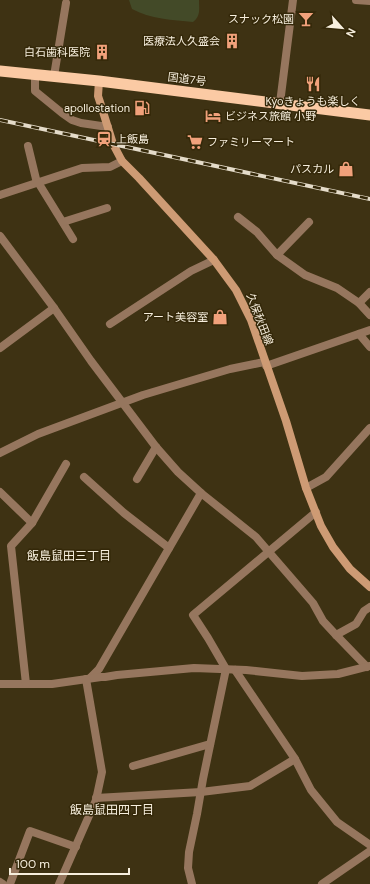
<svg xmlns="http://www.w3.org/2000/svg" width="370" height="884" font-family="'DM Sans','Noto Sans JP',sans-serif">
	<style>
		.green { fill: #434a28 }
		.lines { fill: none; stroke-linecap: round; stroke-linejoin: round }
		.minor { stroke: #96765e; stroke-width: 8 }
		.secondary { stroke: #ce9b74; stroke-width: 8 }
		.trunk { stroke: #fbcaa4; stroke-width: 11 }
		.rail-casing { stroke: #e4dbc9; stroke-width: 4 }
		.rail { stroke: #342809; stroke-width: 2.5; stroke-dasharray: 8; stroke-linecap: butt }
		.labels { text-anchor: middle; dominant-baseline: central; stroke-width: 3; stroke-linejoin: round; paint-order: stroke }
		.poi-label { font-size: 11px; fill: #f7efde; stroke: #342809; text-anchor: end }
		.street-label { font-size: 11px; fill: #f7efde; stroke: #342809 }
		.neighbourhood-label { font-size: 12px; fill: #f7efde; stroke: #342809 }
	</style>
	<rect width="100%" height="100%" fill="#3e3213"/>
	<path class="green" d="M129 0H199C199 9 201 16 193 22 173 20 150 19 132 9Z"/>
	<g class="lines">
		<g class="minor">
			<polyline points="356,0 370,1"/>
			<polyline points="35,74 35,91 62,113 72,120 81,123 108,127"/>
			<polyline points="54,76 66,3"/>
			<polyline points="280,103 293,0"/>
			<polyline points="28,146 36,179 73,239"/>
			<polyline points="0,195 82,168 110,167 122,161"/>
			<polyline points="238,217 257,232 277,255"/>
			<polyline points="63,222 107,208"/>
			<polyline points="309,222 277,255 305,275 337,288 359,303 370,315"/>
			<polyline points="0,236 54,308 91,361 156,447 178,472 201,493 256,537 313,603 323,621 336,635 367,667"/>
			<polyline points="359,303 370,292"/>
			<polyline points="110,324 191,271 214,260"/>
			<polyline points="359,334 370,347"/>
			<polyline points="0,348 54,308"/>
			<polyline points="266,366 370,330"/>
			<polyline points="0,453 38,434 143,395 230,369 264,362"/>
			<polyline points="84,477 124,513 169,548"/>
			<polyline points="137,479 156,447"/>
			<polyline points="306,488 326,477 370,428"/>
			<polyline points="0,492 32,523"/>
			<polyline points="336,635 356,624 364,611 370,607"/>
			<polyline points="235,670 295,759 311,790 337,822 370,845"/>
			<polyline points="90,678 99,669 201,493"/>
			<polyline points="0,684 52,684 101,677 105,677 117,675 194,668 246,670 302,676 338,674 370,666"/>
			<polyline points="26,684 11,546 32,523 66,464"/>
			<polyline points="133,766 210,744"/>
			<polyline points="96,798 201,792 250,786 295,759"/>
			<polyline points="0,882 3,884"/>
			<polyline points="10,884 30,831 76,847"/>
			<polyline points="59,884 96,800 102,772 86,679"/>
			<polyline points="192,884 188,868 189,852 197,814 203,779 226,669 208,638 193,615 316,512"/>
			<polyline points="322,884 370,851"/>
		</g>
		<polyline class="secondary" points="99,81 98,96 100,102 113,144 122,161 139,178 214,260 236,290 251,320 286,421 306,488 321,526 333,547 350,569 370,587"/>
		<polyline class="trunk" points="0,71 99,81 370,115"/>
		<defs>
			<polyline id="rail" points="0,120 370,199"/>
		</defs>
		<use href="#rail" class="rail-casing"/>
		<use href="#rail" class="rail"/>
	</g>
	<defs>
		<symbol id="bar-bare" viewBox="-9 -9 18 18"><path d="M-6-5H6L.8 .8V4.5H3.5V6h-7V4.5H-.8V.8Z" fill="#f1a17b" stroke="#342809" stroke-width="2.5" paint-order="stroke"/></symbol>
		<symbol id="building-bare" viewBox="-9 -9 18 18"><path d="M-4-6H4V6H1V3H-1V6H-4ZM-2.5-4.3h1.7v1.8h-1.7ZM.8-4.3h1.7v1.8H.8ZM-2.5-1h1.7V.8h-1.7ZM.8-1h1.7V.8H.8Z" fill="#f1a17b" stroke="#342809" stroke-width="2.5" paint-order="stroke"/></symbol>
		<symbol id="restaurant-bare" viewBox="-9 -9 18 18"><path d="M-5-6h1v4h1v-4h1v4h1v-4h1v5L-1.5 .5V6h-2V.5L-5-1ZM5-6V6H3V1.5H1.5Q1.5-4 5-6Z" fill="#f1a17b" stroke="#342809" stroke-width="2.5" paint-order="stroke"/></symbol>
		<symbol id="fuel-bare" viewBox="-9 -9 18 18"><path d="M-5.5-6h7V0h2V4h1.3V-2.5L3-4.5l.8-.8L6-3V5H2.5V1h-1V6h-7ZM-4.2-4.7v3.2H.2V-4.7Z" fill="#f1a17b" stroke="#342809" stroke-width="2.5" paint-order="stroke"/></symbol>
		<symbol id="hotel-bare" viewBox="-9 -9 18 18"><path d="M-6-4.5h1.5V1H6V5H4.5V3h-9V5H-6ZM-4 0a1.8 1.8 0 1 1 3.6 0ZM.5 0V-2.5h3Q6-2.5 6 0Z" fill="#f1a17b" stroke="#342809" stroke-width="2.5" paint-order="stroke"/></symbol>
		<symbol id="station-bare" viewBox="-9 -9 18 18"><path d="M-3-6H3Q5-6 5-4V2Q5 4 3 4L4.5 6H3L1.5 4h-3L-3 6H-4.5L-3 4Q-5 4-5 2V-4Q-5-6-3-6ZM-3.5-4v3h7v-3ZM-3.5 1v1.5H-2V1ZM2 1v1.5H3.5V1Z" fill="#f1a17b" stroke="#342809" stroke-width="2.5" paint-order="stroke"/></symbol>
		<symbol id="supermarket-bare" viewBox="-9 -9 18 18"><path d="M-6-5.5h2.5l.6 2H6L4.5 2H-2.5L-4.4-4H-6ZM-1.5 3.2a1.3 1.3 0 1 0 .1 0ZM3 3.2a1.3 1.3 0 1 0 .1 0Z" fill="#f1a17b" stroke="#342809" stroke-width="2.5" paint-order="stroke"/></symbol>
		<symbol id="shop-bare" viewBox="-9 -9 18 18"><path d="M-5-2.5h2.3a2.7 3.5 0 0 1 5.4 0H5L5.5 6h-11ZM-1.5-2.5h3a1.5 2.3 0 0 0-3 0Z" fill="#f1a17b" stroke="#342809" stroke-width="2.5" paint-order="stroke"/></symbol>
	</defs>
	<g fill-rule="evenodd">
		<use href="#bar-bare" x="295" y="8" width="22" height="22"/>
		<use href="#building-bare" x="221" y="30" width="22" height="22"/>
		<use href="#building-bare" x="91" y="41" width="22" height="22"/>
		<use href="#restaurant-bare" x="302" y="73" width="22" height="22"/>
		<use href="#fuel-bare" x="131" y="97" width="22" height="22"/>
		<use href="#hotel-bare" x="202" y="105" width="22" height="22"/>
		<use href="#station-bare" x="93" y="128" width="22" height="22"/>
		<use href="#supermarket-bare" x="184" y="131" width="22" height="22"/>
		<use href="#shop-bare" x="335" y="158" width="22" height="22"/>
		<use href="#shop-bare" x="209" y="306" width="22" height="22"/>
	</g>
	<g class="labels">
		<g class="poi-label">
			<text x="294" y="19">スナック松園</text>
			<text x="220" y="41">医療法人久盛会</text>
			<text x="90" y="52">白石歯科医院</text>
			<text x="313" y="101" text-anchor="middle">Kyoきょうも楽しく</text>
			<text x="130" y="108">apollostation</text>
			<text x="225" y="116" text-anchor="start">ビジネス旅館 小野</text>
			<text x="116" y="139" text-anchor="start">上飯島</text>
			<text x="207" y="142" text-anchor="start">ファミリーマート</text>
			<text x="334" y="169">パスカル</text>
			<text x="208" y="317">アート美容室</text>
		</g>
		<g class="street-label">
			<text transform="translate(187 79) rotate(7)">国道7号</text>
			<text transform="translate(260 319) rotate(69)">久保秋田線</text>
		</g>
		<g class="neighbourhood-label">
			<text x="69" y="556">飯島鼠田三丁目</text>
			<text x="112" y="810">飯島鼠田四丁目</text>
		</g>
	</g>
	<g transform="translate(342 28) rotate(117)" stroke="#342809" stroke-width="3" paint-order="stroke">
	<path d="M0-3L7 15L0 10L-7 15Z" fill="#f7efde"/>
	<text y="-6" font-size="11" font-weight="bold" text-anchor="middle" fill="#f7efde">N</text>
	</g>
	<path d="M10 868v6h119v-6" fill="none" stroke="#f7efde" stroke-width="2"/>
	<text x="16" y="868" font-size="12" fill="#f7efde" stroke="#342809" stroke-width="3" paint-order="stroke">100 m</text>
</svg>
